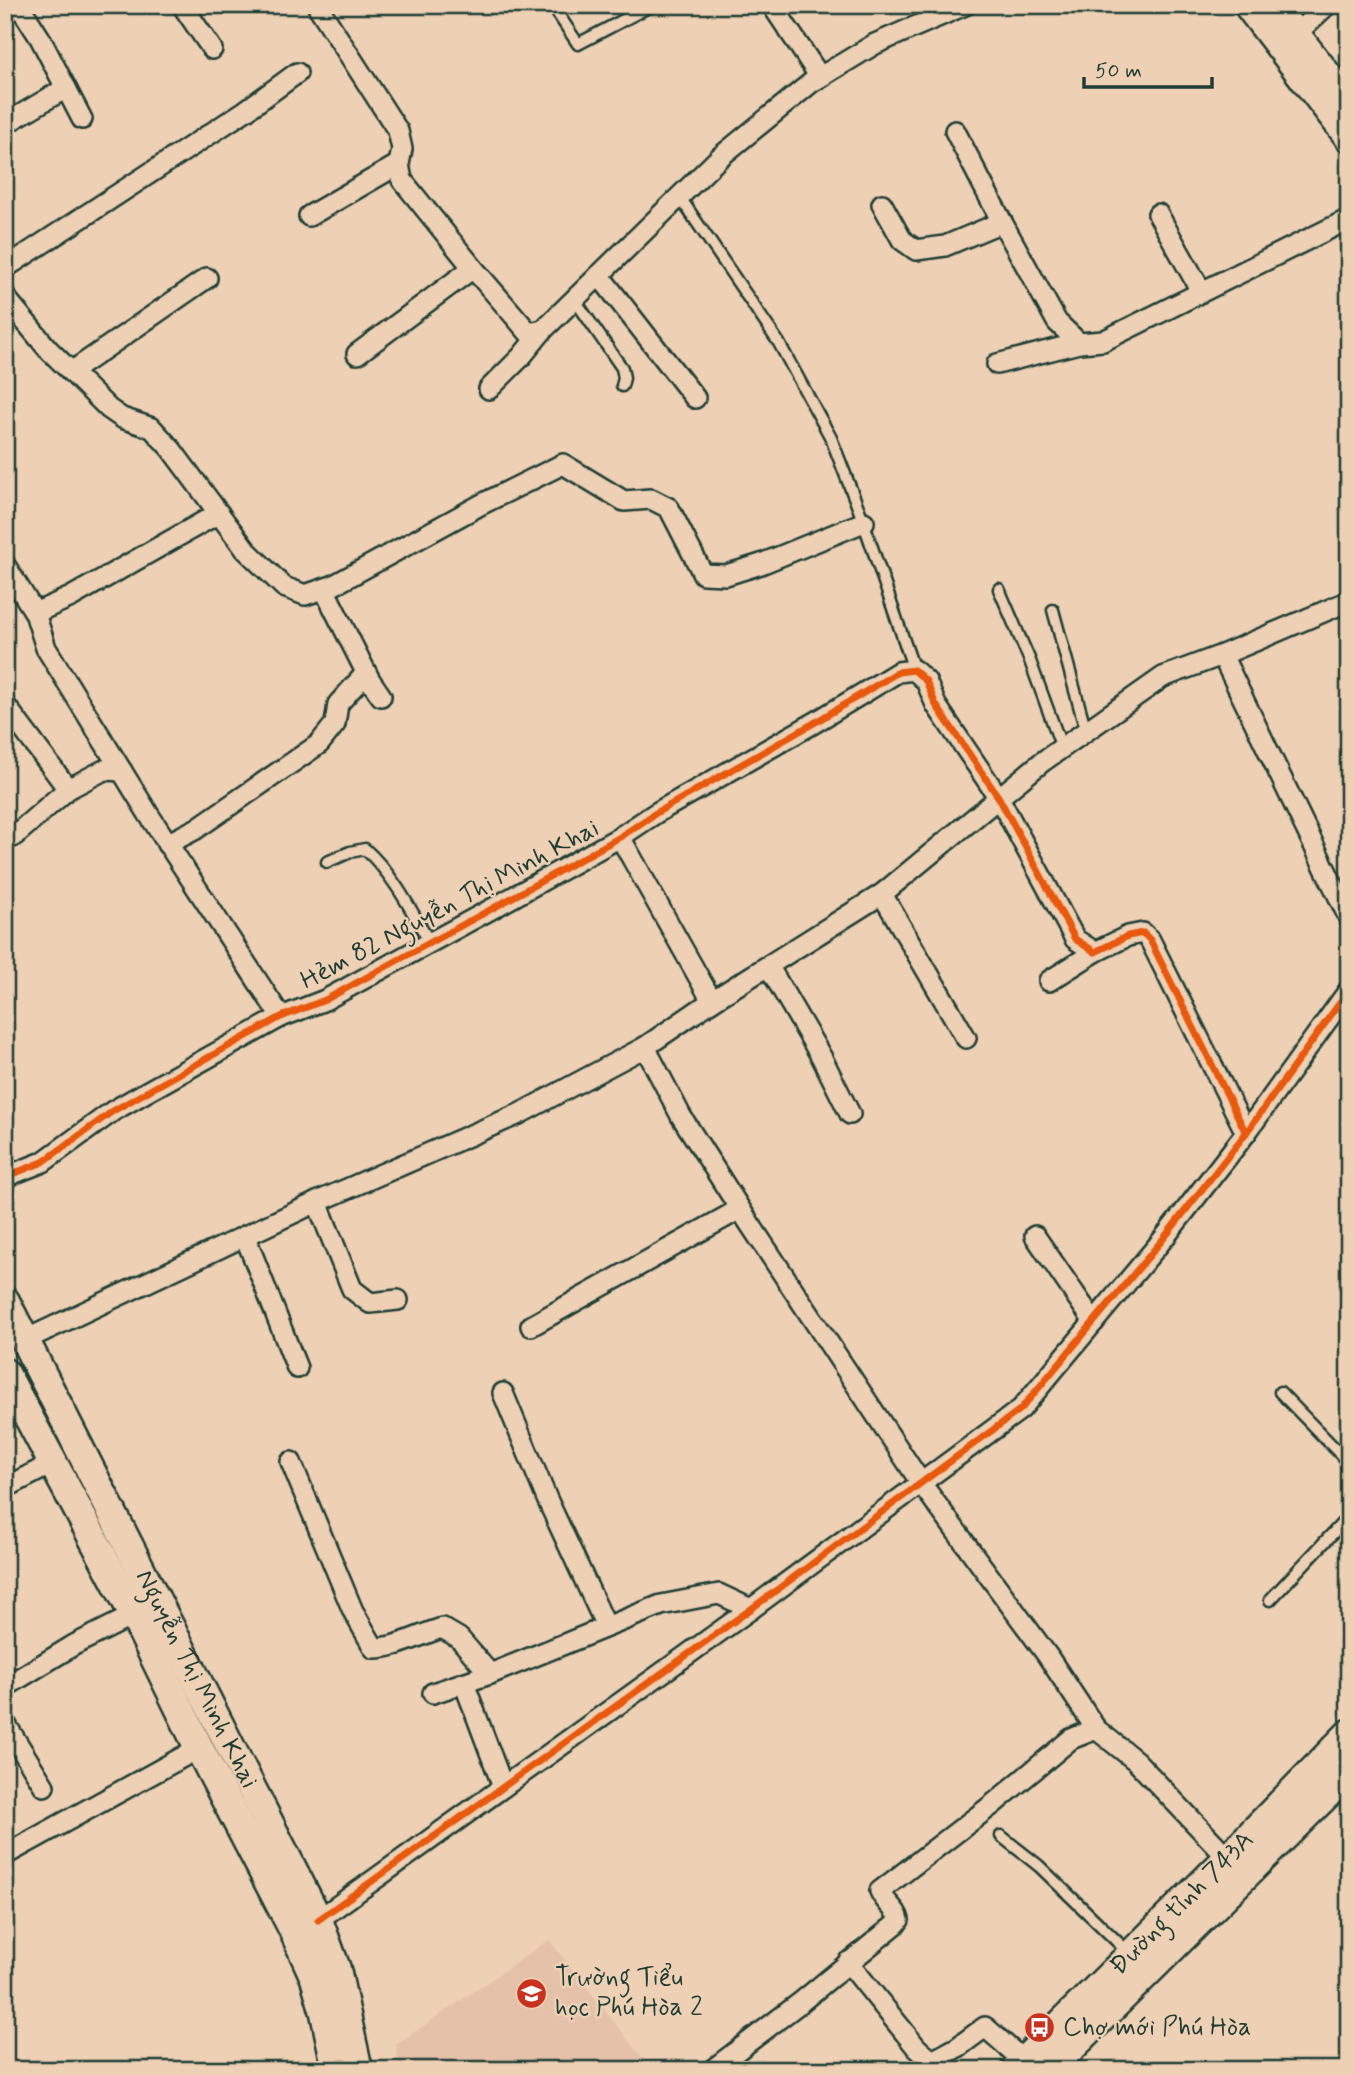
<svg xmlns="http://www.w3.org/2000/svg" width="1354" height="2075" font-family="Mynerve,sans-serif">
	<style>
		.built { fill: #e6c1a9 }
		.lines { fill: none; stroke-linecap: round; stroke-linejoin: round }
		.lane-casing { stroke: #1f3d34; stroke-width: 15 }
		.street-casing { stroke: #1f3d34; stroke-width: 24 }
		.secondary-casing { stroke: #1f3d34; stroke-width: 33 }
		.lane { stroke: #eed0b4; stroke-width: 10 }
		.street { stroke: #eed0b4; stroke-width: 19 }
		.secondary { stroke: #eed0b4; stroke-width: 28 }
		.cycleway-casing { stroke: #eed0b4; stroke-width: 11 }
		.cycleway { stroke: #e8590c; stroke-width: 7 }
		.labels { text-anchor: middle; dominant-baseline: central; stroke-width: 5; stroke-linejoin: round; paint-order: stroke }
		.street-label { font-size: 26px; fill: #1f3d34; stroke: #eed0b4 }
		.poi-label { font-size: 26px; fill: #1f3d34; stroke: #eed0b4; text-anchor: start }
	</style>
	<rect width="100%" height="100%" fill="#eed0b4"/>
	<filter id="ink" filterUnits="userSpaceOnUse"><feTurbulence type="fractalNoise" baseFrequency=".0143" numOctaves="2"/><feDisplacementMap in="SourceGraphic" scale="14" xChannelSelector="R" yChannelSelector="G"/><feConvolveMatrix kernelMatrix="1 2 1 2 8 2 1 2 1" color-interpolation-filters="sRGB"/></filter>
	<g filter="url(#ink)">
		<polygon class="built" points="549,1940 652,2070 399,2070 396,2045"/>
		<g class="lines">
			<defs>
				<g id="lane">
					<polyline points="552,5 578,44 652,5"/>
					<polyline points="679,196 779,343 831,438 861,515 914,670"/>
					<polyline points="575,300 622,368 624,378 622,386"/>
					<polyline points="999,589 1030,661 1062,748"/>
					<polyline points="1053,610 1086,731"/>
					<path d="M327 862 350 852 365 849C393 874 411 910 430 943"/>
					<polyline points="1280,1392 1349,1463"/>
					<polyline points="1270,1600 1349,1516"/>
					<polyline points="1001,1836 1039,1866 1130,1954"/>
				</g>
				<g id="street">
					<polyline points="19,5 40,38 82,119"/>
					<polyline points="182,5 212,49"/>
					<polyline points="317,5 398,131 402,149 399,164 402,180 473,268 529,333 543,330 720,157 812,82 875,44 965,5"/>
					<polyline points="772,5 820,77"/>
					<polyline points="1297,37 1299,31 1327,5"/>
					<polyline points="5,124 66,88"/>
					<polyline points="955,131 1002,222"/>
					<polyline points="882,204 902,240 916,250 945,246 1002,222 1057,322 1079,343 1103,341 1349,219"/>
					<polyline points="1158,214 1201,291"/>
					<polyline points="309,216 399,164"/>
					<polyline points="5,268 245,111 297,73"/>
					<polyline points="599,275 695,398"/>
					<polyline points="5,297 48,349 109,409 122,418 152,428 171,449 246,550 284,587 305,595 332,586 482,504 563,464 624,501 651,499 669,508 703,574 726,575 761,564 864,522"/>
					<polyline points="357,354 473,268"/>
					<polyline points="997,364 1079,343"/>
					<polyline points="71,372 207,278"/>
					<polyline points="489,389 521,357 543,330"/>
					<polyline points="5,565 35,613 71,597 219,513"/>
					<polyline points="324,589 370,680 381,696"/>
					<polyline points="35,613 46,648 149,815 281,1017"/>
					<polyline points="1222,655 1349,918"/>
					<polyline points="5,705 68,789"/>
					<polyline points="13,837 68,789 104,770 122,771"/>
					<polyline points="620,837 712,1001"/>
					<polyline points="167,844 196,829 319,744 335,724 338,704 366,673"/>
					<polyline points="882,894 966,1038"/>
					<polyline points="769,967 822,1058 850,1114"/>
					<polyline points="1049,981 1095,952"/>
					<polyline points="645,1047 681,1116 740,1209 921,1483 1047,1655 1096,1729 1136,1761 1228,1858"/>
					<polyline points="5,1177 43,1162 113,1111 148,1091 281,1017 325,1000 497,906 620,837 656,813 814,723 898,672 914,670 926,681 936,705 999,798 1075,939 1095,952 1128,936 1143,933 1150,940 1246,1133"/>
					<polyline points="317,1202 352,1289 370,1303 398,1300"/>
					<polyline points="245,1236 297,1368"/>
					<polyline points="1035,1236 1094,1322"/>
					<polyline points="531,1326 740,1209"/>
					<polyline points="25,1340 317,1202 519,1114 645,1047 712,1001 882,894 1042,762 1163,677 1222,655 1349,601"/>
					<polyline points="503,1393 547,1499 606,1626"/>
					<path d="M291 1462 353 1611 374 1648C397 1648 419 1635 442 1628L459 1638 490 1674"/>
					<polyline points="5,1488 53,1463"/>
					<polyline points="464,1683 503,1787"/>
					<polyline points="5,1687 74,1645 134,1615"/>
					<polyline points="433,1693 490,1674 661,1605 719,1594 751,1609"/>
					<polyline points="5,1723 44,1786"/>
					<polyline points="5,1855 199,1748"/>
					<polyline points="318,1920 751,1609 1021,1409 1164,1238 1246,1133 1349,990"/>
					<polyline points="848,1962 917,2048 932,2061 958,2047 985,2027 1024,2061"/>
					<path d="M712 2070 801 2002 896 1924 899 1920C897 1909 884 1902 880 1891L992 1805 1071 1739 1096 1729"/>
				</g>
				<g id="secondary">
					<polyline points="1248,5 1349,137"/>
					<polyline points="1284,20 1349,103"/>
					<path id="s1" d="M5 1301 318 1920 336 1969 358 2070"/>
					<polyline points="5,1373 134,1615 199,1748 292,1927 315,1978 325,2013 337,2070"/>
					<path id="s2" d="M1015 2070 1228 1858 1349 1734"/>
					<polyline points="1049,2070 1349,1772"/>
				</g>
			</defs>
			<use href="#lane" class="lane-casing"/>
			<use href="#street" class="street-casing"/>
			<use href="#secondary" class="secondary-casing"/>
			<use href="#lane" class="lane"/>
			<use href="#street" class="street"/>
			<use href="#secondary" class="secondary"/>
			<defs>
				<g id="cycleway">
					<polyline points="5,1177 43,1162 113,1111 148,1091 281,1017 325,1000 497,906 620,837 656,813 814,723 898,672 914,670 926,681 936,705 999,798 1075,939 1095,952 1128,936 1143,933 1150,940 1246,1133"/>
					<polyline points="318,1920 751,1609 1021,1409 1164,1238 1246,1133 1349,990"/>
				</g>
			</defs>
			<use href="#cycleway" class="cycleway-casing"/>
			<use href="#cycleway" class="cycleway"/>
		</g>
	</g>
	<defs>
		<symbol id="school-disc" viewBox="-11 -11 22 22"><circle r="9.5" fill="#c8321e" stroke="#eed0b4"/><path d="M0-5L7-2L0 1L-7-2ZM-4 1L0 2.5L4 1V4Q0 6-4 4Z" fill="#fff"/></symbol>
		<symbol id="bus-disc" viewBox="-11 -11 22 22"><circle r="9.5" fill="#c8321e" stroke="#eed0b4"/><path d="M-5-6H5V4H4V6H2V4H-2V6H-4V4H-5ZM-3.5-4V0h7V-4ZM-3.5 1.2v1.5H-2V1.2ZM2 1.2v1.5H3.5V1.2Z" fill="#fff"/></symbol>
	</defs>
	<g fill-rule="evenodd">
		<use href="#school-disc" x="514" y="1976" width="35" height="35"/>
		<use href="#bus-disc" x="1022" y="2010" width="35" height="35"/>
	</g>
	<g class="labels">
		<g class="street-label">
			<text transform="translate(450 905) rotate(-28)">Hẻm 82 Nguyễn Thị Minh Khai</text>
			<text stroke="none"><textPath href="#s1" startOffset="424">Nguyễn Thị Minh Khai</textPath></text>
			<text stroke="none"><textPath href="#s2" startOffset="236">Đường tỉnh 743A</textPath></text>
		</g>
		<g class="poi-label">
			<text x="555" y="1978">Trường Tiểu<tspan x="555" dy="30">học Phú Hòa 2</tspan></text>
			<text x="1063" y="2028">Chợ mới Phú Hòa</text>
		</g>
	</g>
	<rect width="1354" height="2075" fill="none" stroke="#eed0b4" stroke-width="28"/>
	<rect x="14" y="14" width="1326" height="2047" fill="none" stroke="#1f3d34" stroke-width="2.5" filter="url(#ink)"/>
	<path d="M1084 77v10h128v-10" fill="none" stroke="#1f3d34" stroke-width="3.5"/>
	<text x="1095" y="77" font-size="21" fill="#1f3d34" stroke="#eed0b4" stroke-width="5" paint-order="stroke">50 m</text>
</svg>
